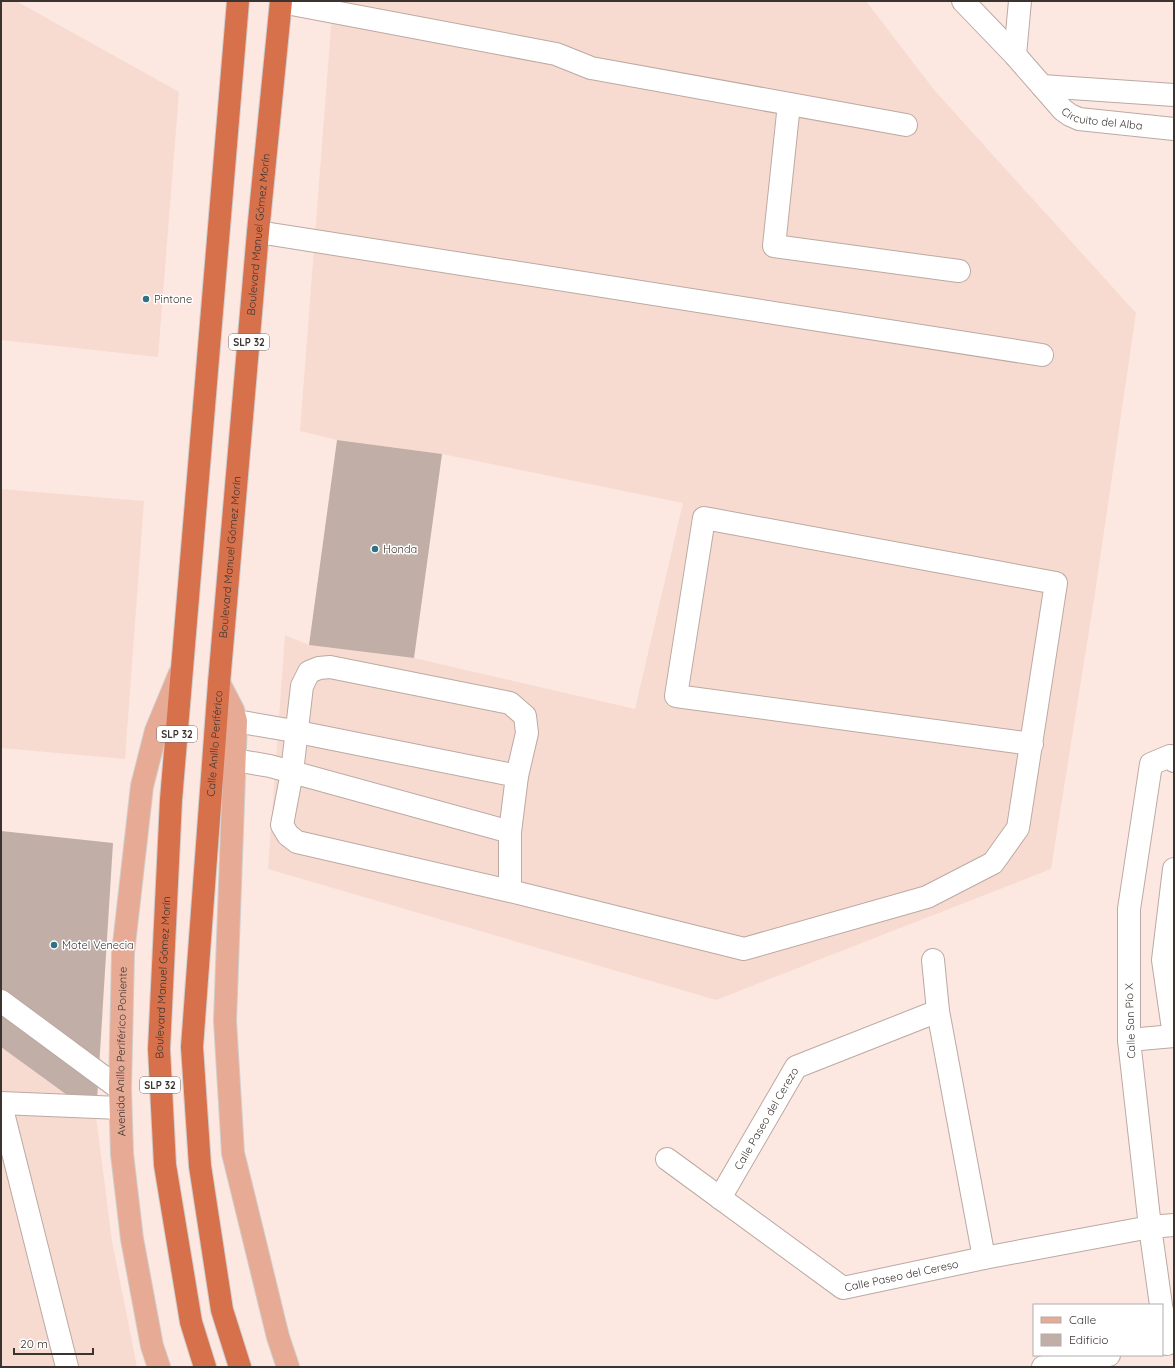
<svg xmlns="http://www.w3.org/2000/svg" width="1175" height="1368" font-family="Quicksand,sans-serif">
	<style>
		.built { fill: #f7dbd1 }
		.building { fill: #c1aea7 }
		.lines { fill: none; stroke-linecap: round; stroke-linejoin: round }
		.minor-casing { stroke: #bca9a2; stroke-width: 24 }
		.major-casing { stroke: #d0cecd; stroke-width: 24 }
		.highway-casing { stroke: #d0cecd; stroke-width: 24 }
		.minor { stroke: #fff; stroke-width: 22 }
		.major { stroke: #e7aa94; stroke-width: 22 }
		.highway { stroke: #d7714c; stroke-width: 22 }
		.poi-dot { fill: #307185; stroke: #fff; stroke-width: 1.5 }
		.labels { text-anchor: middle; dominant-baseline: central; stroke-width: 3; stroke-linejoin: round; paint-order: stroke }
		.shield { fill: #fff; stroke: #75706e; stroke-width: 1 }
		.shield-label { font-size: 10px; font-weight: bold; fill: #3a3330 }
		.street-label { font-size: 11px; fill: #3a3330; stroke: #fff }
		.poi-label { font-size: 11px; fill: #3a3330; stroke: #fff; text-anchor: start }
	</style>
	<rect width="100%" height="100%" fill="#fce8e1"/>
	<g class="built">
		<polygon points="1,1 16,1 179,92 158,357 1,340"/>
		<polygon points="333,1 866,1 935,91 1136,313 1095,593 1051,869 716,1000 268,869 285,635 309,645 414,658 635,709 683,503 442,454 337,440 300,431"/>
		<polygon points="1,489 144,501 125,759 1,748"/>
		<polygon points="1,1047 96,1116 112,1241 137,1367 1,1367"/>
	</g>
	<g class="building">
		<polygon points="337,440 442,454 414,658 309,645"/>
		<polygon points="1,831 113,843 96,1116 1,1047"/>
	</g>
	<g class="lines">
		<defs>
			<g id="minor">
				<path id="s1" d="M963 1 1015 55 1063 110 1070 115 1079 119 1174 129"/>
				<polyline points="281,2 556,54 591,68 906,125"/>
				<polyline points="1015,55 1020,1"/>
				<polyline points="1042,86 1174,95"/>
				<polyline points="789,104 774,246 959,271"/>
				<polyline points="258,232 1042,355"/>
				<polyline points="236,721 288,730 517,776"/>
				<polyline points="235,760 270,766 510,832"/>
				<polyline points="1174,869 1163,960 1174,1036"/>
				<polyline points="510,891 510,832 517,776 527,733 525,716 510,703 330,667 319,668 309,672 302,686 292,772 282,825 288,835 297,842 510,891 744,949 927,897 993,863 1018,828 1056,583 704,518 676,696 1032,744"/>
				<polyline points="933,960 938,1011 984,1258"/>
				<polyline points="1,1001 120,1089"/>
				<polyline points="1129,1040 1174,1036"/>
				<polyline points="1,1103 120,1108"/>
				<polyline points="1,1105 67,1367"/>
				<path id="s2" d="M667 1159 843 1288 984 1258 1150 1227 1174 1225"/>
				<path id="s3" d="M720 1198 796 1067 938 1011"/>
				<polyline points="1161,1305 1150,1227 1129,1040 1129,909 1151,764 1170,756 1174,761"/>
				<polyline points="1162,1310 1167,1344"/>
				<polyline points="1043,1367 1109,1355"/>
			</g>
			<g id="major">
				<polyline points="219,683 233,710 236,721 225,1021 233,1153 278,1337 288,1367"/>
				<path id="s4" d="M159 1367 152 1346 132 1239 122 1154 120 1089 123 953 142 786 156 731 180 673"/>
			</g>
			<g id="highway">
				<path id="s5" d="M205 1367 191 1322 165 1165 159 1049 171 800 238 1"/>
				<path id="s6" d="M240 1367 222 1310 200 1166 192 1047 219 683 258 232 281 1"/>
			</g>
		</defs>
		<use href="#minor" class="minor-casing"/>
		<use href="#major" class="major-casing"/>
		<use href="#highway" class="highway-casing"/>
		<use href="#minor" class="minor"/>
		<use href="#major" class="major"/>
		<use href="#highway" class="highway"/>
	</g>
	<g class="poi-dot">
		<circle cx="146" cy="299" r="4"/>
		<circle cx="375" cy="549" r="4"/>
		<circle cx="54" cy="945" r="4"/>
	</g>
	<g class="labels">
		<g class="shield">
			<rect x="229" y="334" width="40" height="16" rx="3"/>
			<rect x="157" y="726" width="40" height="16" rx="3"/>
			<rect x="140" y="1077" width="40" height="16" rx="3"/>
		</g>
		<g class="shield-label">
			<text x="249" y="342">SLP 32</text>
			<text x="177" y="734">SLP 32</text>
			<text x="160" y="1085">SLP 32</text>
		</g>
		<g class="street-label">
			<text stroke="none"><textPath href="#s1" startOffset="189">Circuito del Alba</textPath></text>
			<text stroke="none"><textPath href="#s6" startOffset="1140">Boulevard Manuel Gómez Morín</textPath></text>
			<text stroke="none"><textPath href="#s6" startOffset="816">Boulevard Manuel Gómez Morín</textPath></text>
			<text stroke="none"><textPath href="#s6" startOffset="629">Calle Anillo Periférico</textPath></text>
			<text stroke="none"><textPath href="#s5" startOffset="394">Boulevard Manuel Gómez Morín</textPath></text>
			<text transform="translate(1130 1021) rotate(-92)">Calle San Pío X</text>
			<text stroke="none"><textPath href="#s4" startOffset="319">Avenida Anillo Periférico Poniente</textPath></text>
			<text stroke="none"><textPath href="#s3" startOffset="92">Calle Paseo del Cerezo</textPath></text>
			<text stroke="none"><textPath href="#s2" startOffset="278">Calle Paseo del Cereso</textPath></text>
		</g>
		<g class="poi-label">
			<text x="154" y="299">Pintone</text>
			<text x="383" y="549">Honda</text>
			<text x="62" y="945">Motel Venecia</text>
		</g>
	</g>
	<rect width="1175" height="1368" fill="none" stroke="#3a3330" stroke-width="4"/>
	<rect x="1033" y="1304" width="130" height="52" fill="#ffffff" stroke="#b0adac"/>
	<rect x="1041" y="1317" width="20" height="6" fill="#e7aa94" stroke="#b0adac"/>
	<text x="1069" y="1324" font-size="12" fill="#3a3330">Calle</text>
	<rect x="1041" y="1334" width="20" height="12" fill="#c1aea7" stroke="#b0adac"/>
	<text x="1069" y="1344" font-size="12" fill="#3a3330">Edificio</text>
	<path d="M14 1348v6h79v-6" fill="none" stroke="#3a3330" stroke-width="2"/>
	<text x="20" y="1348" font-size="12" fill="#3a3330" stroke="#ffffff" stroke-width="3" paint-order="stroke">20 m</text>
</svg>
